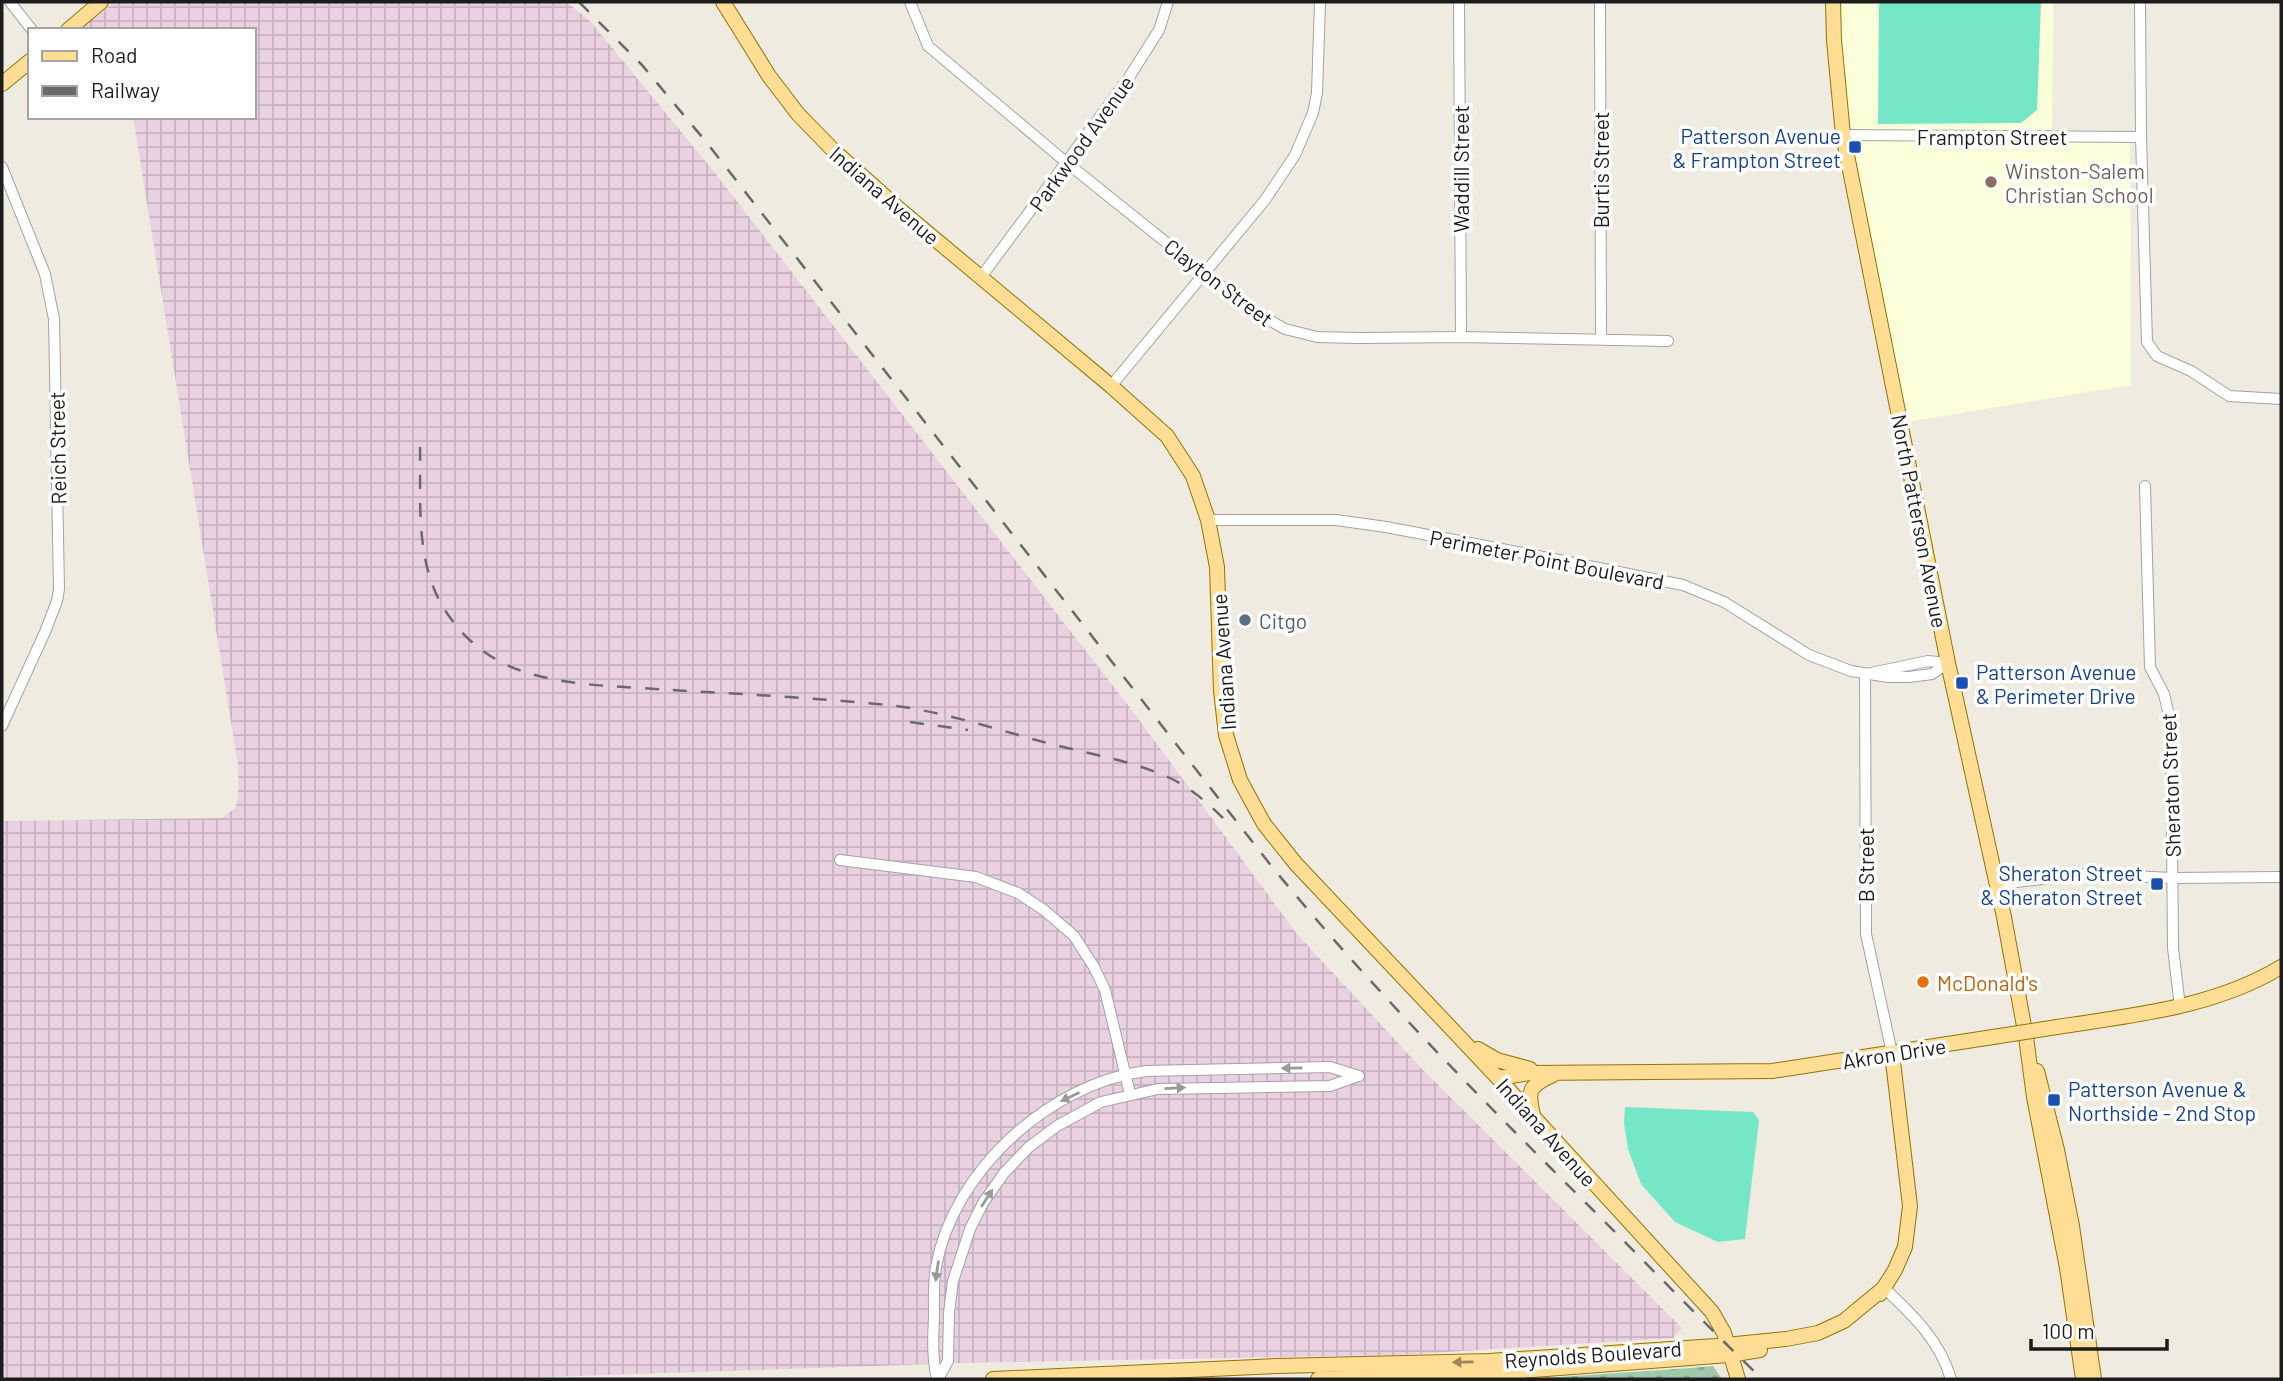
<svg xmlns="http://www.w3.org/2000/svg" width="2283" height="1381" font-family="Barlow,sans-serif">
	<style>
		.industrial { fill: url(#industrial-grid) }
		.education { fill: #fbffd9 }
		.cemetery { fill: url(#cemetery-stones) }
		.pitch { fill: #75e7c7 }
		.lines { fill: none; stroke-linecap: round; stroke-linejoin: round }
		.minor-casing { stroke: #a3a3a3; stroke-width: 12 }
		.major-casing { stroke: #947300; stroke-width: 16 }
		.minor { stroke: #fff; stroke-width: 10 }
		.major { stroke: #ffdd95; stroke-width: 14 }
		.rail { stroke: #6a6a6a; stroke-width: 2.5; stroke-dasharray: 14 14; stroke-linecap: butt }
		.major-bridge-casing { stroke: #947300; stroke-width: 16; stroke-linecap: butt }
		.major-bridge { stroke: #ffdd95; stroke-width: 14 }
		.oneway { fill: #999 }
		.oneway2 { fill: #99865f }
		.transit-dot { fill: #1a4fb4; stroke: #fff; stroke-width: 2.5 }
		.education-dot { fill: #8d6e63; stroke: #fff; stroke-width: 2.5 }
		.service-dot { fill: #5c6f8a; stroke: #fff; stroke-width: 2.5 }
		.food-dot { fill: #e8710a; stroke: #fff; stroke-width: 2.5 }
		.labels { text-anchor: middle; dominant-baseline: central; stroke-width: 7; stroke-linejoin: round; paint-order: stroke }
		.transit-label { font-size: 21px; fill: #164399; stroke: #fff; text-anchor: end }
		.street-label { font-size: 21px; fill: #1c1c1c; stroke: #fff }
		.education-label { font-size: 21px; fill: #785e54; stroke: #fff; text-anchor: start }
		.service-label { font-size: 21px; fill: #4e5e75; stroke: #fff; text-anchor: start }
		.food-label { font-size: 21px; fill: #c56008; stroke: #fff; text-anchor: start }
	</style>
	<defs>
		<pattern id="industrial-grid" width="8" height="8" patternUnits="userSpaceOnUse" patternTransform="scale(1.75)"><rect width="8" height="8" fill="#e9d1e2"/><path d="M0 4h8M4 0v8" fill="none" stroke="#c7b3c1"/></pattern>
		<pattern id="cemetery-stones" width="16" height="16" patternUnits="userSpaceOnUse" patternTransform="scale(1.75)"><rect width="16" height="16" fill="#9fcaaa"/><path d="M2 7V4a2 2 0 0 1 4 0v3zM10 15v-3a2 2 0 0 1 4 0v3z" fill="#88ad92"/></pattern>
	</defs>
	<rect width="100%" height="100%" fill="#efebe0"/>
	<polygon class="industrial" points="115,2 566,2 590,21 711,168 1134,713 1297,934 1423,1070 1682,1328 1673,1338 1398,1355 963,1363 489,1379 2,1379 2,821 222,818 235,808 238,799 238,765 133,117 254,117 254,30 87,30 84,25"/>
	<polygon class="education" points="1833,2 2053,2 2052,136 2130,137 2131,385 1900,423 1861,227"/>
	<polygon class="cemetery" points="1713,1366 1722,1379 1529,1379 1690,1368"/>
	<g class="pitch">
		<polygon points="1879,2 2041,2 2037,110 2021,123 1878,124"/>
		<polygon points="1625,1107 1753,1112 1759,1120 1745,1239 1718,1242 1675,1222 1641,1184 1628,1149 1624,1123"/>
	</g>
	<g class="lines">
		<defs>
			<g id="minor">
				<polyline points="10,2 32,30"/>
				<polyline points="910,2 928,46 1067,163 1203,272 1253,311 1285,329 1317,337 1359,338 1461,337 1668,341"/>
				<polyline points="1459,2 1461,337"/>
				<polyline points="1600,2 1601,339"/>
				<polyline points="2140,2 2141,137 2147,342 2157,356 2191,371 2229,396 2281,399"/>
				<polyline points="1843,135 2141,137"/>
				<polyline points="2,167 45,274 54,319 59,589 57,601 45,632 2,726"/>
				<polyline points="981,277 1128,79 1159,30 1168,2"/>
				<polyline points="1111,386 1265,200 1295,155 1313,113 1317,93 1320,2"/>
				<polyline points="2145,486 2150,667 2164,694 2171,724 2173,948 2180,1007"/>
				<polyline points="1208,520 1336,520 1386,527 1559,560 1683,585 1724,602 1809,655 1851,671 1888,677 1909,677 1932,674 1948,663"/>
				<polyline points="1871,673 1928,661 1948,663"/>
				<polyline points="1865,674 1866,934 1892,1053"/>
				<polyline points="840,860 976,877 1018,893 1044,910 1074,936 1094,967 1105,990 1130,1094"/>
				<polyline points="1998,884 2086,874 2173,878 2281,877"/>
				<path d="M1884 1288C1913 1315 1940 1341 1951 1379"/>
				<path d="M937 1379C932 1358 933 1338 934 1316 934 1300 933 1283 936 1267 953 1171 1050 1083 1146 1071L1330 1067 1359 1076"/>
				<polyline points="938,1379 948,1361 949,1313 953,1281 970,1229 983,1203 1004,1173 1029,1147 1057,1126 1101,1102 1158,1089 1330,1086 1358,1076"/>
			</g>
			<g id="major">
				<polyline points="723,2 769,76 798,114 832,149 899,209 1111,386 1167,436 1193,476 1208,520 1217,567 1221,691 1226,735 1240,780 1264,824 1296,864 1498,1078 1712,1312 1724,1333 1738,1379"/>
				<polyline points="1833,2 1834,40 1843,135 1948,663 2004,917 2026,1037 2034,1097 2067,1268 2083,1379"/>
				<polyline points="68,30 101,2"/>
				<polyline points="2,84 30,61"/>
				<path d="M2057 1027C2133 1015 2213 1008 2281 967"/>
				<polyline points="1478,1049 1497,1060 1530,1069"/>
				<polyline points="2037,1071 2057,1150 2072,1226 2094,1379"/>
				<polyline points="1498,1078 1530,1073 1772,1071 1993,1037"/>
				<path d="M1533 1115C1527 1090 1529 1086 1553 1075"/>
				<polyline points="1880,1294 1895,1270 1905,1247 1910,1206 1892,1053"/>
				<polyline points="993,1379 1277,1366 1489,1361 1716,1346 1786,1339 1818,1333 1844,1321 1884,1288"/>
				<polyline points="1318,1379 1495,1373 1729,1355 1760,1350"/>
			</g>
		</defs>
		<use href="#minor" class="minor-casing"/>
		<use href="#major" class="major-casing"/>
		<use href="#minor" class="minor"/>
		<use href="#major" class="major"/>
		<g class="rail">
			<path d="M579 2 642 65 707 143 1269 863C1369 986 1481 1099 1594 1211 1650 1267 1705 1324 1762 1379"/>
			<path d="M420 447C421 503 414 568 449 616 466 641 491 660 519 670 567 687 621 686 671 690 743 694 816 698 888 705 942 711 995 729 1047 743 1089 754 1135 761 1174 780 1195 791 1212 807 1228 823"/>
			<polyline points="910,722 968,730"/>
		</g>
		<defs>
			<polyline id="major-bridge" points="1993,1037 2057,1027"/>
		</defs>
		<use href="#major-bridge" class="major-bridge-casing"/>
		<use href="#major-bridge" class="major-bridge"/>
	</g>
	<defs><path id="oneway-solid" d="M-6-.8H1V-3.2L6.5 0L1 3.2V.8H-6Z" transform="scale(1.75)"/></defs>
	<g class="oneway">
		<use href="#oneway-solid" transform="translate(1292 1068) rotate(179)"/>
		<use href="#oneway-solid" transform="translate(1175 1088) rotate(-3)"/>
		<use href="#oneway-solid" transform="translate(1070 1097) rotate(155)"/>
		<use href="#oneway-solid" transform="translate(987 1198) rotate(-57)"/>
		<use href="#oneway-solid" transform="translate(937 1271) rotate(98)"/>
	</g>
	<use class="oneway2" href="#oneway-solid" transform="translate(1463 1362) rotate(179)"/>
	<g class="transit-dot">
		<rect x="1848" y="140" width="14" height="14" rx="3.5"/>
		<rect x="1955" y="676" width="14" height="14" rx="3.5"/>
		<rect x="2150" y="877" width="14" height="14" rx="3.5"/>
		<rect x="2047" y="1093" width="14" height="14" rx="3.5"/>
	</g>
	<circle class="education-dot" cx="1991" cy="182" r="7"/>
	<circle class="service-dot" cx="1245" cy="620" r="7"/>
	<circle class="food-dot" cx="1923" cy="982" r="7"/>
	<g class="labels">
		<g class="transit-label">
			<text x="1841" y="135">Patterson Avenue<tspan x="1841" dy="24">&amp; Frampton Street</tspan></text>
			<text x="1976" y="671" text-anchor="start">Patterson Avenue<tspan x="1976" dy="24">&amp; Perimeter Drive</tspan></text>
			<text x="2143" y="872">Sheraton Street<tspan x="2143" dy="24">&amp; Sheraton Street</tspan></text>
			<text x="2068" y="1088" text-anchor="start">Patterson Avenue &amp;<tspan x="2068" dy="24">Northside - 2nd Stop</tspan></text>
		</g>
		<g class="street-label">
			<text x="1992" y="136">Frampton Street</text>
			<text transform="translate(1081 143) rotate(-54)">Parkwood Avenue</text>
			<text transform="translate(1460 169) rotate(-90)">Waddill Street</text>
			<text transform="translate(1600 170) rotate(-90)">Burtis Street</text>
			<text transform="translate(885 195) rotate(41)">Indiana Avenue</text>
			<text transform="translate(1219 282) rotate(37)">Clayton Street</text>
			<text transform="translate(57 448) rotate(-91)">Reich Street</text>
			<text transform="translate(1920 521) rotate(79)">North Patterson Avenue</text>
			<text transform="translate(1547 559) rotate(11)">Perimeter Point Boulevard</text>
			<text transform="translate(1223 662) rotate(-94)">Indiana Avenue</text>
			<text transform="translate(2170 785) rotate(-92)">Sheraton Street</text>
			<text transform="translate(1865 865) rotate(-90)">B Street</text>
			<text transform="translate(1894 1053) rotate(-9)">Akron Drive</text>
			<text transform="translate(1547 1132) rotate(48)">Indiana Avenue</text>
			<text transform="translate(1593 1354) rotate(-4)">Reynolds Boulevard</text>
		</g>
		<g class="education-label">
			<text x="2005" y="170">Winston-Salem<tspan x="2005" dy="24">Christian School</tspan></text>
		</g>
		<g class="service-label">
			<text x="1259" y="620">Citgo</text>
		</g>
		<g class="food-label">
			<text x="1937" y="982">McDonald's</text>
		</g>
	</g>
	<rect width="2283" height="1381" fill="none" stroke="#1c1c1c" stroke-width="7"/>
	<rect x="28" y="28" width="228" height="91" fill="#ffffff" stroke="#a4a4a4" stroke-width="2"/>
	<rect x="42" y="51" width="35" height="10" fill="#ffdd95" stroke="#a4a4a4" stroke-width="2"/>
	<text x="91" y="63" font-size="21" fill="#1c1c1c">Road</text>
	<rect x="42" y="86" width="35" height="10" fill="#6a6a6a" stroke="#a4a4a4" stroke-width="2"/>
	<text x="91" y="98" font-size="21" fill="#1c1c1c">Railway</text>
	<path d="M2031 1339v10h136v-10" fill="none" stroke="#1c1c1c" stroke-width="3.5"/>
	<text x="2042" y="1339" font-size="21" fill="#1c1c1c" stroke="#ffffff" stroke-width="5" paint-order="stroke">100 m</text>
</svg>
